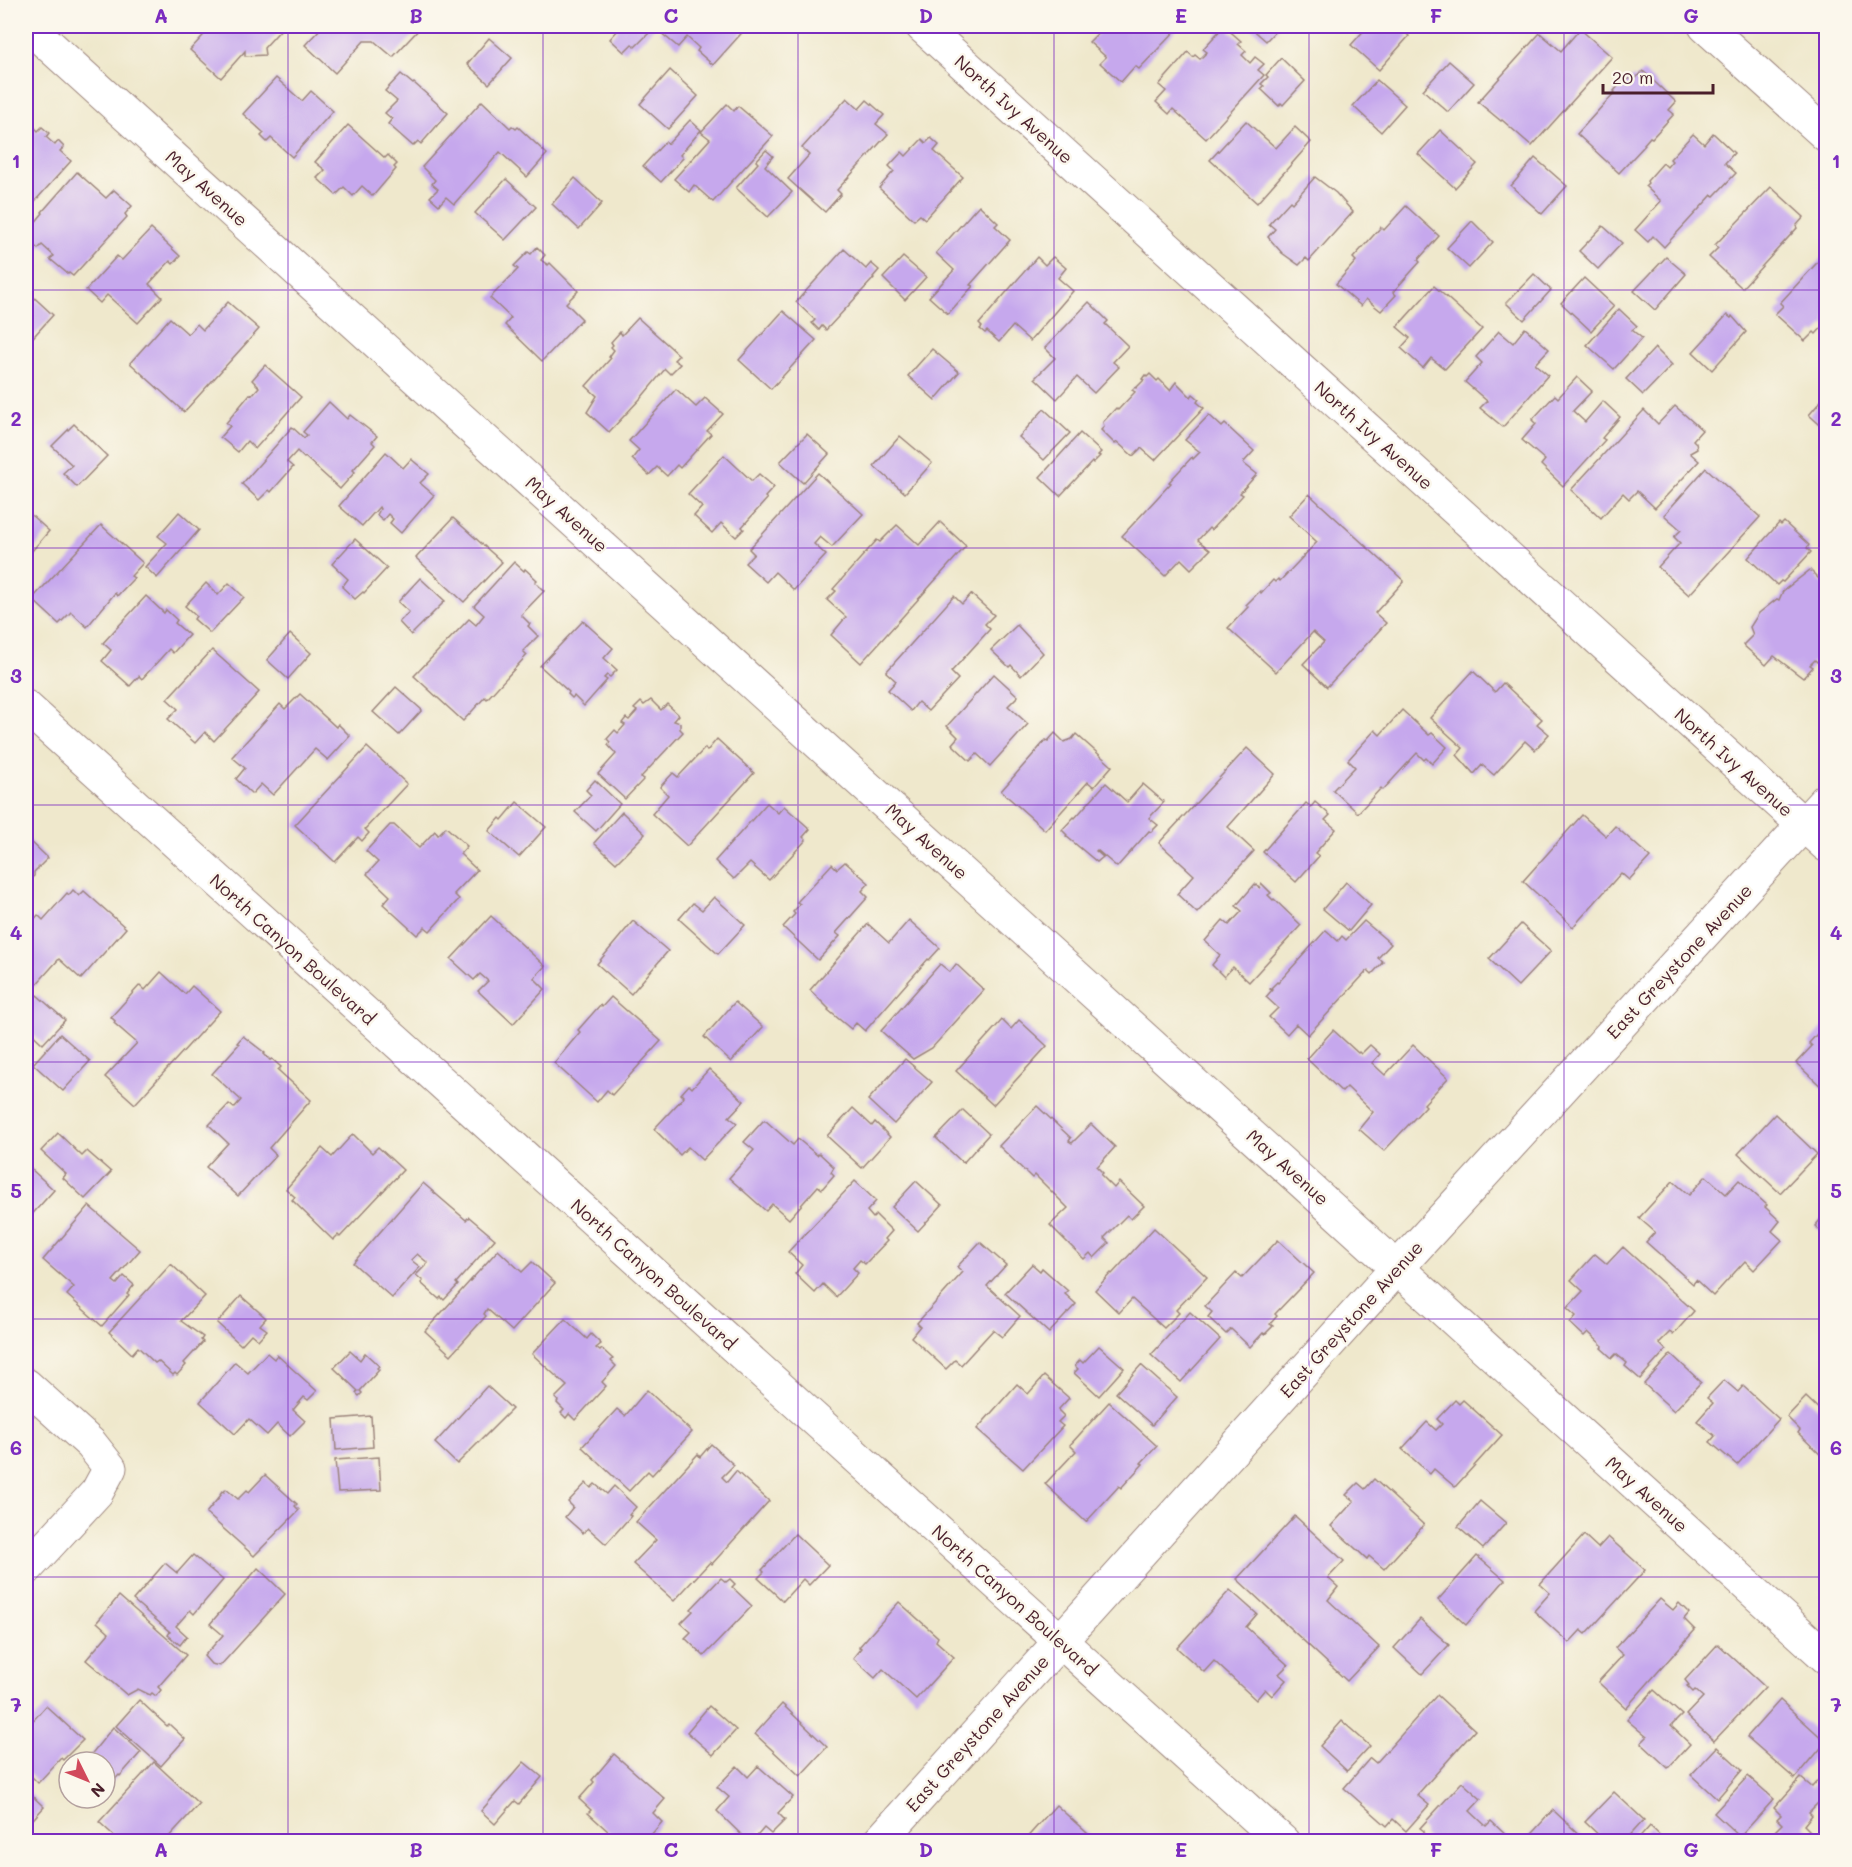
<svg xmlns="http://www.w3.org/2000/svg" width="1852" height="1867" font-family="Mali,sans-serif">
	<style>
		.building { fill: #c6a8ed }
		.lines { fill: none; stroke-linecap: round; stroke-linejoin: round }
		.street-casing { stroke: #9c847c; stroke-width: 35 }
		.street { stroke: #fff; stroke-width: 33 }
		.grid { fill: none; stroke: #7b2cbf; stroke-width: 1.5; stroke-opacity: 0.55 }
		.labels { text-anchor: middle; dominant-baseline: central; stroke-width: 5; stroke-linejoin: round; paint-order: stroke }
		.street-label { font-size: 18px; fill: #4a1f2b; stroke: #fbf7ec }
		.neatline { fill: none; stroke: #7b2cbf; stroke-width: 2 }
		.grid-label { font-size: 20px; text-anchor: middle; font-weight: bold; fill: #7b2cbf }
	</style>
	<rect width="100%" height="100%" fill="#fbf7ec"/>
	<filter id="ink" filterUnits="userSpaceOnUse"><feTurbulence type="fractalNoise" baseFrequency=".0167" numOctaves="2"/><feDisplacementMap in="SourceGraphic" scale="12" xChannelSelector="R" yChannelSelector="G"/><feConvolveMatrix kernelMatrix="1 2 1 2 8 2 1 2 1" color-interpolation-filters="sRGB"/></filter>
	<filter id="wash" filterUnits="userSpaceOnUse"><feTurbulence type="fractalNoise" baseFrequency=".008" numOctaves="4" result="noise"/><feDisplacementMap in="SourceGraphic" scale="24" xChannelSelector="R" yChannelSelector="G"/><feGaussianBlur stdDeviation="1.35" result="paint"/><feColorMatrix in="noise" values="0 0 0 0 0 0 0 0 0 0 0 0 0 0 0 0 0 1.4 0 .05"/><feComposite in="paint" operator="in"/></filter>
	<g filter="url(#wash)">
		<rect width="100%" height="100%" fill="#efe8cc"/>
		<g id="blocks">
			<g class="building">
				<polygon points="212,26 284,26 264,48 265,55 245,56 245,51 221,78 190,50"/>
				<polygon points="323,26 422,26 393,57 374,41 364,41 335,73 305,45"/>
				<polygon points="612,26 656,26 635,47 632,44 624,52 610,39 618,30"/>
				<polygon points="666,26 748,26 713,65 697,51 699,48 687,37 678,47 660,32"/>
				<polygon points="1100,26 1180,26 1139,69 1135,66 1121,82 1100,63 1106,57 1089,42 1098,33 1096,31"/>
				<polygon points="1224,26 1241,41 1238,44 1246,51 1242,55 1250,63 1255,57 1264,64 1258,70 1264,75 1206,139 1173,109 1169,114 1156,102 1166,91 1159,85 1188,52 1193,57 1195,55 1200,59 1207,52 1203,49"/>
				<polygon points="1249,26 1280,26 1266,41"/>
				<polygon points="1368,26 1398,26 1409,36 1379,70 1351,45"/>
				<polygon points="1482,26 1499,26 1491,34"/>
				<polygon points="1504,26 1520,26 1513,33"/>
				<polygon points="1580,29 1612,57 1532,146 1502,120 1501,121 1478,102 1540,33 1561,51"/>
				<polygon points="489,38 512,58 489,84 467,64"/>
				<polygon points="1281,58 1305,81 1283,105 1281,103 1279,106 1261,89 1264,86 1261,84 1268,77 1266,75"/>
				<polygon points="1449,61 1474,83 1448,112 1423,90"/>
				<polygon points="670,70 698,96 668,129 640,104"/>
				<polygon points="1643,71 1676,102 1669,110 1674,114 1652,138 1650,137 1644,144 1645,145 1619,173 1577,134 1615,92 1614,91 1625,78 1627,80 1633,77 1635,79"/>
				<polygon points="401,74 413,84 414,83 448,113 421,144 418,141 413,146 388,124 392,119 385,113 397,101 385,91"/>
				<polygon points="276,78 302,101 311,91 333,111 292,157 271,138 267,142 261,136 264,133 243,114"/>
				<polygon points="1377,80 1405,105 1381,132 1353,106"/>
				<polygon points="847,98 859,109 867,100 884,115 876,124 888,134 837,190 841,194 825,212 788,179 809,155 802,148"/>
				<polygon points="482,101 510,128 512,126 516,129 518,127 547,154 527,177 500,152 454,204 446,197 439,205 430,197 438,189 432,184 435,180 422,167"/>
				<polygon points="727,104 734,111 738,106 773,136 713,202 694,185 689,192 674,179 710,139 701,132"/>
				<polygon points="690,120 701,130 680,155 683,158 661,182 643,166 665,142 668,144"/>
				<polygon points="1246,121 1276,148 1295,127 1311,142 1257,203 1210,160"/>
				<polygon points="30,123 38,131 42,127 49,133 46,137 55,145 58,141 64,147 60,151 71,161 26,211 26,128"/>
				<polygon points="348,125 385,158 388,155 397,164 394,167 396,169 373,196 362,186 353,196 344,187 336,195 317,178 325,170 315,162"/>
				<polygon points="1440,130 1477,164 1455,188 1418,154"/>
				<polygon points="1713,133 1734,153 1725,163 1736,173 1714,196 1712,195 1664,247 1653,236 1648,242 1635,230 1661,201 1645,186 1648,183 1647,181 1663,163 1667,167 1672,161 1670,159 1693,134 1704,144"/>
				<polygon points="931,138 939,145 934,151 963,177 925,219 920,215 914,220 879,188 894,171 889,166 902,152 906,156 922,139 926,143"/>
				<polygon points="766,150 773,156 765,166 792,192 768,217 736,188 758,163 756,161"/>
				<polygon points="1535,158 1567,186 1542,214 1511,186"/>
				<polygon points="77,172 106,198 114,190 132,206 125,214 127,217 73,276 69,273 68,274 50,259 54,256 42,245 38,249 28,240 33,235 28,231 43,213 42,212"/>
				<polygon points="1315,177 1336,193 1353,212 1309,261 1306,258 1299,265 1282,253 1268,237 1275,229 1269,224 1290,201 1292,203"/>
				<polygon points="575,178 602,203 579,229 552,204"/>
				<polygon points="506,179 536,207 505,240 475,213"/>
				<polygon points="1771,187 1804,217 1796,226 1797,228 1742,288 1709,257 1718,248 1715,245"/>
				<polygon points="979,205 998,223 995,226 1010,240 970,285 973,286 948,314 929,297 954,270 936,253"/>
				<polygon points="1406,206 1439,236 1418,260 1420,262 1393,292 1396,295 1381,311 1366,299 1361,306 1336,284 1356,261 1353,258 1381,227 1384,230"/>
				<polygon points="1472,221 1493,242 1469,268 1447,248"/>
				<polygon points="1603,226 1622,243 1598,269 1579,251"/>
				<polygon points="151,229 180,256 173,264 170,261 149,284 162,297 138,323 107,295 100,303 86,290 117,256 122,260"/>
				<polygon points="537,247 545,255 541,260 548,265 550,263 578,291 566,303 582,319 542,361 505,325 511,318 490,298 518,269 514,266 528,252 531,254"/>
				<polygon points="844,249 866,269 871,263 879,270 873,277 874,278 826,330 822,326 819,330 812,323 815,320 796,302"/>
				<polygon points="1826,253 1826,323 1816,334 1814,332 1805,341 1775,314 1783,306 1780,303"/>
				<polygon points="903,257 926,277 905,300 883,278"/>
				<polygon points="1037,257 1045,265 1053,257 1066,268 1058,278 1073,291 1030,341 1013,326 999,342 987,331 985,333 980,329 982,327 979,324"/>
				<polygon points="1666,257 1686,274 1655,310 1634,291"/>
				<polygon points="1534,274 1551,290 1524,320 1506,303"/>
				<polygon points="1584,278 1614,306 1591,331 1561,303"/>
				<polygon points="1434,286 1482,329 1445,369 1431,358 1423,368 1401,348 1410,338 1397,327"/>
				<polygon points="26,290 53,315 26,345"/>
				<polygon points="228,302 259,329 184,412 130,363 170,318 188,334 197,324 203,330"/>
				<polygon points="1089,302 1108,321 1105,324 1128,346 1113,362 1119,367 1094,393 1077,377 1057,399 1035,378 1055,358 1045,348"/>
				<polygon points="1619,309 1637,326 1632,330 1642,338 1614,369 1587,345"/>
				<polygon points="783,311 816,340 771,389 739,360"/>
				<polygon points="1727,315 1731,318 1732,316 1746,332 1712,370 1693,352"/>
				<polygon points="638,318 679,355 674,360 680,364 670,374 665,369 641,398 609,432 587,412 597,396 586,386 611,358 609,357 614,350 611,347 613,345 611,342 620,332 622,335"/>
				<polygon points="1525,328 1549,349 1535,364 1548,375 1503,427 1480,408 1487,401 1465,382 1482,363 1476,357 1499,331 1513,343"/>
				<polygon points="1655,348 1672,365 1643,395 1626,379"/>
				<polygon points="932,349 959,372 935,400 908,376"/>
				<polygon points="265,365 301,397 255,449 247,441 238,452 220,437 230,426 226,423 250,394 252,395 259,387 252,380"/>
				<polygon points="1150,374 1157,381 1159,379 1170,390 1176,382 1191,397 1193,394 1199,399 1197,402 1204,408 1155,460 1141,448 1133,456 1117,442 1115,444 1101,430 1104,427 1103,422 1116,408 1118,410 1135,392 1132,390 1135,387 1136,388 1144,380 1142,379 1145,375 1147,377"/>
				<polygon points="1577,377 1592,391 1573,411 1585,422 1603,401 1620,417 1602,438 1605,440 1563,486 1541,465 1545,460 1522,440 1536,424 1532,420 1555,395 1558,398"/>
				<polygon points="676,389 696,407 705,398 723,414 707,431 711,434 680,468 677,465 667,476 657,467 649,475 632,459 639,450 629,441"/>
				<polygon points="1826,395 1826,430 1809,415"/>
				<polygon points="329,402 347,419 350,415 377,436 372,442 375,445 353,470 355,472 340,489 305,457 304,458 297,451 287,462 293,467 271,492 269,490 259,500 242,484 292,427 304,438 307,435 303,432"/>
				<polygon points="1675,406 1702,430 1693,440 1696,443 1697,449 1690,453 1699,461 1655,508 1637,491 1629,499 1623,493 1601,518 1571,490 1644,410 1658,424"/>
				<polygon points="1044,409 1070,433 1044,460 1019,437"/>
				<polygon points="1209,415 1222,427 1225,424 1254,451 1243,463 1257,474 1240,493 1243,495 1211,530 1209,528 1198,540 1210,550 1191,569 1181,559 1165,576 1122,536 1171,483 1169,482 1192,457 1193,459 1200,452 1185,440"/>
				<polygon points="74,424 107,456 77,487 63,473 72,465 52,446"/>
				<polygon points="1080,433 1101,452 1098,455 1100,456 1093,463 1092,462 1060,496 1040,477"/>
				<polygon points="807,434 829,454 803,483 780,462"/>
				<polygon points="900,436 932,463 905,493 874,466"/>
				<polygon points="386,452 403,468 411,459 429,474 420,483 434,495 401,533 390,523 393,519 388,514 383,520 377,515 380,509 379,507 362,526 339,506"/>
				<polygon points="724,455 752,481 759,474 774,487 765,497 767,499 742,527 744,529 736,537 721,523 712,533 694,516 702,507 688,494"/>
				<polygon points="1706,468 1760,517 1689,595 1658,567 1680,543 1674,537 1681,530 1664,515"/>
				<polygon points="818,473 863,514 832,547 820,537 814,544 826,555 794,590 775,572 766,582 745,563 754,554 749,549"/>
				<polygon points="1309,494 1404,581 1375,613 1386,623 1327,687 1303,664 1324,642 1313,632 1276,672 1228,628 1248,607 1246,605 1260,591 1261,593 1273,580 1275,582 1278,579 1280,581 1317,542 1289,516"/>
				<polygon points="179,512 199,530 157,578 145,567 167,543 158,536"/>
				<polygon points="31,515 49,531 26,558 26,522"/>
				<polygon points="453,518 502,562 464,602 416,558"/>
				<polygon points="940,522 966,546 861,663 831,635 846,617 827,600 836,591 833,589 877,540 880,542 897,525 919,545"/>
				<polygon points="1784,522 1809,545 1807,548 1811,552 1783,582 1781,581 1777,585 1748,558 1779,523 1781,525"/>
				<polygon points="101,525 143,563 131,576 134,578 117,596 115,593 87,627 71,612 59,624 32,599"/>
				<polygon points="355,539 387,568 364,593 363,592 355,599 342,587 348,579 332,564"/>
				<polygon points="514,562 524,571 525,569 537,580 535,582 544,591 521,615 530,624 528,626 538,636 523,651 527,655 487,699 485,697 463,721 414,676 469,619 476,625 484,615 474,606"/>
				<polygon points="1810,570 1826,586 1826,654 1817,662 1815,660 1810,665 1813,667 1803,678 1774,656 1766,665 1743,645 1753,635 1750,627 1759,613 1777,599 1779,600 1783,591"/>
				<polygon points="420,578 445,601 411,635 399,622 409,612 398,602"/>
				<polygon points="206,583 218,595 229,583 244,597 210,633 194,619 196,616 185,606"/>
				<polygon points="971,594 994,615 985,624 990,629 951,672 958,679 928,711 918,702 911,711 888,690 896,681 886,672 954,596 962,604"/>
				<polygon points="146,596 164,613 166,610 177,620 175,623 189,635 173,653 169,649 142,679 139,676 130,686 102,661 111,650 103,643"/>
				<polygon points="583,621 613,648 604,658 617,670 610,677 607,675 604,678 607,680 584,706 574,696 572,698 568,694 569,692 540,666"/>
				<polygon points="1017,625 1043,653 1021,676 1011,665 1009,667 991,650"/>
				<polygon points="290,634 311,653 288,679 267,660"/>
				<polygon points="212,650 259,692 214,741 205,732 195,743 168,719 178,709 167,699"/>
				<polygon points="1473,671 1495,692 1503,683 1542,719 1537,724 1549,734 1535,750 1525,741 1494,775 1482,765 1474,774 1457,755 1463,748 1430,718"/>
				<polygon points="994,674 1018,696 1008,706 1028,724 990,766 977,754 970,761 952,744 958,737 947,726"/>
				<polygon points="396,687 422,710 399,735 373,712"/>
				<polygon points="300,694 336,727 338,724 350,736 328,760 315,749 273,795 261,784 252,794 236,779 245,768 232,757 280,704 285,709"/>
				<polygon points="651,700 661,710 667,704 679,715 674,721 680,723 680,729 683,732 641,777 644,779 625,799 598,774 616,754 608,745 610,742 607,739 615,730 618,733 625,725 622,723 626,718 629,720 637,711 634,709 641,702 644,705"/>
				<polygon points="1402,710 1429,735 1432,733 1447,747 1432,764 1426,758 1424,760 1417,753 1383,790 1381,788 1358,813 1333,790 1355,767 1348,760 1375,730 1380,735"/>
				<polygon points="1055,733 1064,742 1072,739 1076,734 1112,766 1094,787 1088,782 1045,830 1001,791 1046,740 1048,741"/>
				<polygon points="717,739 754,773 687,846 652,814 668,795 660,787 673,773 678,777 705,748 707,751"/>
				<polygon points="367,747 407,784 365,829 369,833 362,841 358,837 335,862 295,825"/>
				<polygon points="1247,748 1275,774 1228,827 1254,851 1197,913 1177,894 1194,875 1159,843"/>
				<polygon points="595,780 620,804 596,831 575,812 591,795 586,790"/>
				<polygon points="1106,783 1127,802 1143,784 1164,802 1149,818 1158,825 1151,832 1149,831 1117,867 1097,850 1096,851 1103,857 1097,862 1066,836 1067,835 1062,830 1074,817 1075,818"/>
				<polygon points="517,802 546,827 519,857 489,831 500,818 502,820"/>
				<polygon points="1315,802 1330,815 1325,820 1336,829 1315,853 1319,856 1296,882 1263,852 1306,803 1311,807"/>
				<polygon points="767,803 778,813 784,806 810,829 803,837 806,840 769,880 750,863 734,879 715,861"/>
				<polygon points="622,812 645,834 616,863 594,843"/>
				<polygon points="1582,815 1606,836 1615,826 1650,857 1629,880 1621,873 1573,927 1523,881"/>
				<polygon points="390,825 394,825 419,848 435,831 438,835 446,827 467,846 460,854 477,870 454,894 459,899 430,931 425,927 417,935 383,904 390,896 367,874 378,862 366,851"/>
				<polygon points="26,837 48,858 34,872 34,876 26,883"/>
				<polygon points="845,862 869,883 862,891 868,897 836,933 840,936 818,960 783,927 795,914 793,912 800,904 797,902 832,864 837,869"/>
				<polygon points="1346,882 1371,905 1349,931 1323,909"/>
				<polygon points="1255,884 1259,888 1262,884 1271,893 1268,895 1273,900 1274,899 1301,925 1249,982 1233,967 1224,977 1212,965 1220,955 1205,941 1223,920 1229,925 1242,911 1236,906"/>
				<polygon points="73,890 79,896 84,891 126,928 81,979 59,959 34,987 26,980 26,929 38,915 43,920 67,893 69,895"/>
				<polygon points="714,897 745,925 718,954 679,919 693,903 702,910"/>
				<polygon points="491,916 545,966 534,978 545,989 513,1024 478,991 488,981 480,974 474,980 451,959"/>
				<polygon points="909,920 940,948 929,960 928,959 865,1031 856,1023 851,1029 828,1010 829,1009 810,990 868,924 889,943"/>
				<polygon points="633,921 668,951 631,994 597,964"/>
				<polygon points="1364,921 1391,944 1378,958 1383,962 1372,974 1368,970 1308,1035 1296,1024 1287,1034 1269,1017 1278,1008 1266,997 1272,990 1270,989 1277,982 1278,983 1326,930 1338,941 1342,936 1346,940"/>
				<polygon points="1521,924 1551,951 1518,986 1489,959"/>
				<polygon points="940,964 950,972 956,964 984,990 932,1048 913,1059 881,1031"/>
				<polygon points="161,972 185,994 192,986 220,1011 135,1104 105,1077 137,1043 114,1023 115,1021 111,1017 140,985 145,990"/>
				<polygon points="37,995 65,1020 43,1044 26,1028 26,1008"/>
				<polygon points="611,997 661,1041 612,1095 607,1090 597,1102 554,1063 580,1032 578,1030 600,1005 602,1007"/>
				<polygon points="735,1002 763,1027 731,1062 704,1037"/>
				<polygon points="1002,1020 1011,1029 1019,1020 1047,1046 993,1105 956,1071"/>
				<polygon points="1826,1024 1826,1091 1796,1063 1812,1046 1809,1043"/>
				<polygon points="1333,1030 1358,1053 1359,1052 1361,1054 1370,1045 1380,1054 1372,1063 1385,1075 1413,1045 1448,1078 1424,1104 1426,1106 1384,1151 1359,1129 1373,1112 1347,1087 1342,1092 1307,1059"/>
				<polygon points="60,1034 90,1061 63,1091 33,1064"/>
				<polygon points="243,1036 265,1053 264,1054 270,1060 272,1059 281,1067 278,1070 311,1100 269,1148 276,1155 238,1196 206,1167 228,1143 209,1125 229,1104 234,1108 241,1100 212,1074 239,1044 237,1043"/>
				<polygon points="905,1059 932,1082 894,1124 868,1100"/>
				<polygon points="709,1069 744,1101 729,1117 737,1123 702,1160 688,1147 680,1155 654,1129 684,1097 681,1094 689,1085 692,1088"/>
				<polygon points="1037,1106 1071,1138 1069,1141 1072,1143 1091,1124 1115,1147 1097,1167 1103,1173 1101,1175 1114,1188 1119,1182 1144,1206 1131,1219 1127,1215 1104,1238 1109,1243 1094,1258 1090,1253 1084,1259 1050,1225 1068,1208 1035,1175 1032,1178 999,1146"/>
				<polygon points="853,1108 872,1126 875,1122 890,1137 862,1168 827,1136"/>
				<polygon points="963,1110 989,1134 963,1163 936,1138"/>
				<polygon points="1775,1114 1817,1154 1780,1193 1738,1154"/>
				<polygon points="763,1121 766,1121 793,1145 798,1139 817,1155 819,1153 834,1167 831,1172 834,1175 822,1189 818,1186 789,1219 772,1204 766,1211 729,1178 754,1150 744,1142"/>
				<polygon points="58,1133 82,1156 87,1151 111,1172 85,1199 63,1178 66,1174 41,1151"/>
				<polygon points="353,1134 372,1153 378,1147 403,1170 340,1237 338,1235 333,1240 292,1200 295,1197 286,1189 322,1148 332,1157"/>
				<polygon points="31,1169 54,1190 26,1221 26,1176"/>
				<polygon points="1706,1176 1726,1194 1739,1180 1767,1205 1765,1207 1780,1221 1772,1231 1782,1240 1754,1270 1745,1261 1713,1296 1696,1280 1693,1284 1646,1242 1655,1232 1639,1218 1673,1181 1689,1195"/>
				<polygon points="855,1181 876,1201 867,1211 873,1218 876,1215 892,1231 885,1239 887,1241 865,1264 860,1260 853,1268 858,1273 836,1297 823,1284 815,1293 795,1274 802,1265 788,1252"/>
				<polygon points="916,1181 942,1205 918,1231 892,1207"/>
				<polygon points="423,1183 466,1220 469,1217 495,1239 456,1283 458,1285 444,1300 441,1297 439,1299 421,1283 423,1281 416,1275 428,1263 417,1254 411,1260 420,1267 392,1298 353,1263"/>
				<polygon points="89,1206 140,1250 113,1281 117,1284 124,1276 134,1285 127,1294 129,1295 102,1326 67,1295 74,1287 43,1260"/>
				<polygon points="1826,1213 1826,1236 1815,1226"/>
				<polygon points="1154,1228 1207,1277 1176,1310 1179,1313 1164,1328 1132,1299 1119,1313 1095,1290 1111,1273 1112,1274"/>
				<polygon points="1278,1240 1314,1273 1275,1314 1277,1316 1270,1324 1273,1326 1265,1334 1263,1333 1250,1347 1231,1329 1226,1334 1208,1317 1212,1312 1205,1306 1236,1273 1242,1278"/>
				<polygon points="980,1242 1006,1265 987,1286 1020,1316 1002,1337 993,1330 961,1365 955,1360 946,1369 911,1337 920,1326 917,1323 963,1272 957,1267"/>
				<polygon points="1623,1247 1694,1311 1673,1335 1670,1332 1659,1343 1666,1350 1640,1379 1625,1366 1627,1363 1616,1354 1612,1358 1601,1348 1603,1346 1588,1332 1584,1336 1570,1323 1576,1316 1567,1308 1583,1291 1571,1280 1595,1254 1607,1264"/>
				<polygon points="498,1250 522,1272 532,1262 555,1283 512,1331 487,1309 484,1314 486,1316 451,1355 425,1331"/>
				<polygon points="171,1264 205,1296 181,1321 203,1337 201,1340 203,1342 184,1363 186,1365 177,1375 175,1373 173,1375 158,1361 155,1363 138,1347 132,1354 109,1332"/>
				<polygon points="1032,1264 1040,1271 1042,1268 1068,1291 1065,1294 1076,1304 1049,1333 1005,1293"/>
				<polygon points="241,1296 266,1318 260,1325 267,1330 258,1340 251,1334 241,1345 217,1323"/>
				<polygon points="1190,1312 1220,1339 1181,1382 1151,1355"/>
				<polygon points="565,1319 587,1339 591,1334 601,1344 596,1348 600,1351 602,1349 613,1359 611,1361 616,1366 602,1382 606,1386 575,1420 569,1414 566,1418 561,1413 564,1410 557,1403 558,1401 555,1398 567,1386 532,1354"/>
				<polygon points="1099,1346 1124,1368 1099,1396 1074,1373 1078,1369 1075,1366 1080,1360 1083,1363"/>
				<polygon points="350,1351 360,1360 365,1353 379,1366 377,1368 379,1370 360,1391 362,1393 359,1396 356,1393 358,1391 334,1368"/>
				<polygon points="267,1353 274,1359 277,1355 317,1391 308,1400 304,1397 293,1410 305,1421 290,1436 277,1424 267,1435 249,1419 235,1434 200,1402 235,1362 248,1373"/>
				<polygon points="1671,1354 1701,1382 1674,1411 1644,1384"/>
				<polygon points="1141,1365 1177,1397 1152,1425 1116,1393"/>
				<polygon points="1044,1376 1069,1398 1058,1410 1064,1416 1058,1422 1063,1426 1023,1469 977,1429 1017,1384 1028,1394"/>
				<polygon points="1724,1380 1738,1392 1743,1386 1779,1419 1737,1465 1710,1442 1715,1436 1697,1421 1713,1403 1707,1398"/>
				<polygon points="487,1386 512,1409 457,1464 435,1443"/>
				<polygon points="647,1390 692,1432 652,1475 648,1471 629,1491 582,1447 617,1409 625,1416"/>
				<polygon points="1806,1397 1826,1416 1826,1460 1798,1433 1800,1430 1787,1417"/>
				<polygon points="1455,1400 1459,1404 1463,1400 1502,1435 1455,1487 1434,1469 1430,1474 1402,1449 1427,1422 1436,1430 1442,1424 1437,1419"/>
				<polygon points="1109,1402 1157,1446 1141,1463 1143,1464 1121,1488 1119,1486 1086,1522 1045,1484 1076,1451 1070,1445"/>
				<polygon points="371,1416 373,1447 336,1450 334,1419"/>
				<polygon points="711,1444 734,1465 722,1477 727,1482 736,1471 769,1501 712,1564 710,1562 674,1601 633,1564 656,1540 636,1522 698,1454 700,1457"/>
				<polygon points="379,1457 381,1490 338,1492 335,1460"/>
				<polygon points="265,1475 297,1504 295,1506 299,1510 254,1556 206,1513 221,1495 220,1494 222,1491 224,1492 226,1489 238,1499 247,1490 249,1492"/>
				<polygon points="1374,1479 1424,1525 1384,1569 1369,1556 1367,1559 1331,1526 1354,1501 1346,1495 1358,1483 1365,1489"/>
				<polygon points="586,1483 591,1488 595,1484 607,1494 614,1486 636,1507 629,1515 631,1516 606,1544 588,1528 583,1533 565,1517 573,1507 568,1502"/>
				<polygon points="1480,1501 1506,1523 1483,1549 1458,1527"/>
				<polygon points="1295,1516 1344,1561 1328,1578 1338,1587 1328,1600 1379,1647 1347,1681 1237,1579"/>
				<polygon points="795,1534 828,1565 809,1585 803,1579 783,1601 758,1578 764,1572 762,1570"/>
				<polygon points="1584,1535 1598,1548 1608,1537 1645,1570 1586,1634 1581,1630 1569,1643 1534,1611 1550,1593 1540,1584"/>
				<polygon points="193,1555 223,1580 194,1614 190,1610 176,1626 187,1636 180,1645 168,1635 170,1632 133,1600 165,1563 177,1573"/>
				<polygon points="1477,1556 1505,1580 1466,1625 1438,1600"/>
				<polygon points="258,1568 285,1594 220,1666 211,1664 204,1656 223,1635 210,1624"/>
				<polygon points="721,1578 726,1582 730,1579 735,1584 732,1587 752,1606 704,1656 685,1638 691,1632 681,1623 693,1611 691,1609"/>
				<polygon points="1230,1590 1257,1614 1246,1627 1288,1665 1279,1674 1286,1680 1272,1696 1265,1689 1256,1700 1214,1661 1204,1672 1177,1648"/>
				<polygon points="119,1596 186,1655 158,1687 161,1690 156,1696 152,1693 150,1695 138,1689 127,1695 86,1660 109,1633 97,1622"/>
				<polygon points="1660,1599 1673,1610 1679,1603 1689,1613 1684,1619 1695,1630 1626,1708 1598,1682 1623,1655 1615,1648"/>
				<polygon points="899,1602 938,1637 936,1641 954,1657 916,1699 883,1669 875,1678 853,1658 861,1648 859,1647"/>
				<polygon points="1420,1619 1449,1645 1422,1674 1394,1648"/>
				<polygon points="1718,1644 1765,1687 1714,1741 1686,1715 1703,1697 1695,1690 1693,1692 1687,1686 1689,1685 1685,1680"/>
				<polygon points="1654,1690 1682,1715 1671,1726 1690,1744 1668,1768 1641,1743 1647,1737 1627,1720"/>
				<polygon points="1437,1695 1475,1730 1417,1795 1429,1805 1406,1831 1393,1819 1387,1826 1344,1788 1370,1758 1376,1763"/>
				<polygon points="139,1700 167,1726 169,1724 185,1739 161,1766 116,1726"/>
				<polygon points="1780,1700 1826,1742 1795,1779 1747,1737"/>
				<polygon points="782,1704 827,1747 800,1776 755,1734"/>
				<polygon points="46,1706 83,1740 63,1760 61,1758 38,1783 26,1771 26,1725 29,1721 31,1723"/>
				<polygon points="709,1706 736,1730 713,1755 687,1732"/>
				<polygon points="1342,1721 1370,1746 1347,1771 1320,1746"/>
				<polygon points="113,1727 141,1752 120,1776 119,1775 105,1790 105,1762 85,1762"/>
				<polygon points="1717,1747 1742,1770 1717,1799 1691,1775"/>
				<polygon points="614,1754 665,1799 653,1813 662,1822 645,1842 620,1842 588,1813 591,1810 579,1799 594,1782 592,1780"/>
				<polygon points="154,1762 199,1804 164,1842 121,1842 99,1822"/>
				<polygon points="524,1762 542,1777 519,1804 515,1801 495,1824 481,1811"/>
				<polygon points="737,1766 748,1777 758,1766 793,1797 778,1813 785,1820 771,1834 764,1828 752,1842 749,1842 717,1811 729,1797 717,1787"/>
				<polygon points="1826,1771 1826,1803 1825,1802 1822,1806 1818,1803 1809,1812 1812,1815 1804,1825 1813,1834 1806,1842 1776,1842 1770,1836 1782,1824 1777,1819 1781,1815 1774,1808 1801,1778 1812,1787"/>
				<polygon points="1748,1776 1774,1799 1740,1837 1714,1813"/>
				<polygon points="1462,1782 1481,1799 1470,1811 1486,1826 1491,1821 1510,1839 1507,1842 1434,1842 1430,1841 1424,1836 1424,1831 1420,1828"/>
				<polygon points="26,1790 44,1807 26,1827"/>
				<polygon points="1614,1792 1644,1820 1624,1842 1606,1842 1585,1822"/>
				<polygon points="1056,1805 1097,1842 1023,1842"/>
				<polygon points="1553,1810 1585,1840 1584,1842 1524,1842"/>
				<polygon points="1650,1826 1667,1842 1636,1842"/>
			</g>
		</g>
	</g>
	<g filter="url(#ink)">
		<use href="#blocks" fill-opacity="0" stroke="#9c847c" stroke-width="1.5"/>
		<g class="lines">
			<defs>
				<g id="street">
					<polyline points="28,26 1826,1657"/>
					<polyline points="922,26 1826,845"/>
					<polyline points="1705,26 1826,135"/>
					<polyline points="26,707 1283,1842"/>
					<polyline points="26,1385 91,1444 110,1468 97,1492 26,1569"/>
					<polyline points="879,1842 1398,1267 1826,800"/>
				</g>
			</defs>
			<use href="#street" class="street-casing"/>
			<use href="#street" class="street"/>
		</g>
	</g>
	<path class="grid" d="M288 26V1842M543 26V1842M798 26V1842M1054 26V1842M1309 26V1842M1564 26V1842M26 290H1826M26 548H1826M26 805H1826M26 1062H1826M26 1319H1826M26 1577H1826"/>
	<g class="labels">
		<g class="street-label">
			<text transform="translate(1014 109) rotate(42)">North Ivy Avenue</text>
			<text transform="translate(207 188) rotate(42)">May Avenue</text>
			<text transform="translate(1374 435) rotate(42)">North Ivy Avenue</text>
			<text transform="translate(567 514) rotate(42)">May Avenue</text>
			<text transform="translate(1734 762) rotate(42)">North Ivy Avenue</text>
			<text transform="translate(927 841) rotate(42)">May Avenue</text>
			<text transform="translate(293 949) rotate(42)">North Canyon Boulevard</text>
			<text transform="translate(1679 961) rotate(-47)">East Greystone Avenue</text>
			<text transform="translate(1288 1167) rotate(42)">May Avenue</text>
			<text transform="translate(654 1274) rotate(42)">North Canyon Boulevard</text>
			<text transform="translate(1351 1319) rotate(-48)">East Greystone Avenue</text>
			<text transform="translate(1647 1494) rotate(42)">May Avenue</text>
			<text transform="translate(1015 1600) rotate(42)">North Canyon Boulevard</text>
			<text transform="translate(977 1733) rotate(-48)">East Greystone Avenue</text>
		</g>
	</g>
	<rect width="1852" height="1867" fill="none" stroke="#fbf7ec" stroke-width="66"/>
	<g transform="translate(87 1780) rotate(133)"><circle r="28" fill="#fbf7ec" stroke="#b4a19f" stroke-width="1.5"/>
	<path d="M0-4.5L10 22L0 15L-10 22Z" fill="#d1495b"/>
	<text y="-9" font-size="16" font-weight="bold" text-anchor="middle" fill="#4a1f2b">N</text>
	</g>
	<path d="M1603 84v9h110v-9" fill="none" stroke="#4a1f2b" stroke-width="3"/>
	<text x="1612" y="84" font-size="18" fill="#4a1f2b" stroke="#fbf7ec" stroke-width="4.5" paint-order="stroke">20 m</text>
	<rect x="33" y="33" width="1786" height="1801" class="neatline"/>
	<g class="grid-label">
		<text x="161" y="23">A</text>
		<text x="416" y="23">B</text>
		<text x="671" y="23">C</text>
		<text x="926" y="23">D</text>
		<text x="1181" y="23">E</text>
		<text x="1436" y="23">F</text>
		<text x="1691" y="23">G</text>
		<text x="16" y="168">1</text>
		<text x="1836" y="168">1</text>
		<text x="16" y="426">2</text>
		<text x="1836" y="426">2</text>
		<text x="16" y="683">3</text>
		<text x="1836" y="683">3</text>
		<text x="16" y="940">4</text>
		<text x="1836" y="940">4</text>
		<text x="16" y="1198">5</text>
		<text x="1836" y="1198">5</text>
		<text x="16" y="1455">6</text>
		<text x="1836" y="1455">6</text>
		<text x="16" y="1712">7</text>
		<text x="1836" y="1712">7</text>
		<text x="161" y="1857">A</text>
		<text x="416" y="1857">B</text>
		<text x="671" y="1857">C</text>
		<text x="926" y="1857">D</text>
		<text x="1181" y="1857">E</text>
		<text x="1436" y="1857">F</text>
		<text x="1691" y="1857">G</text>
	</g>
</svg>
